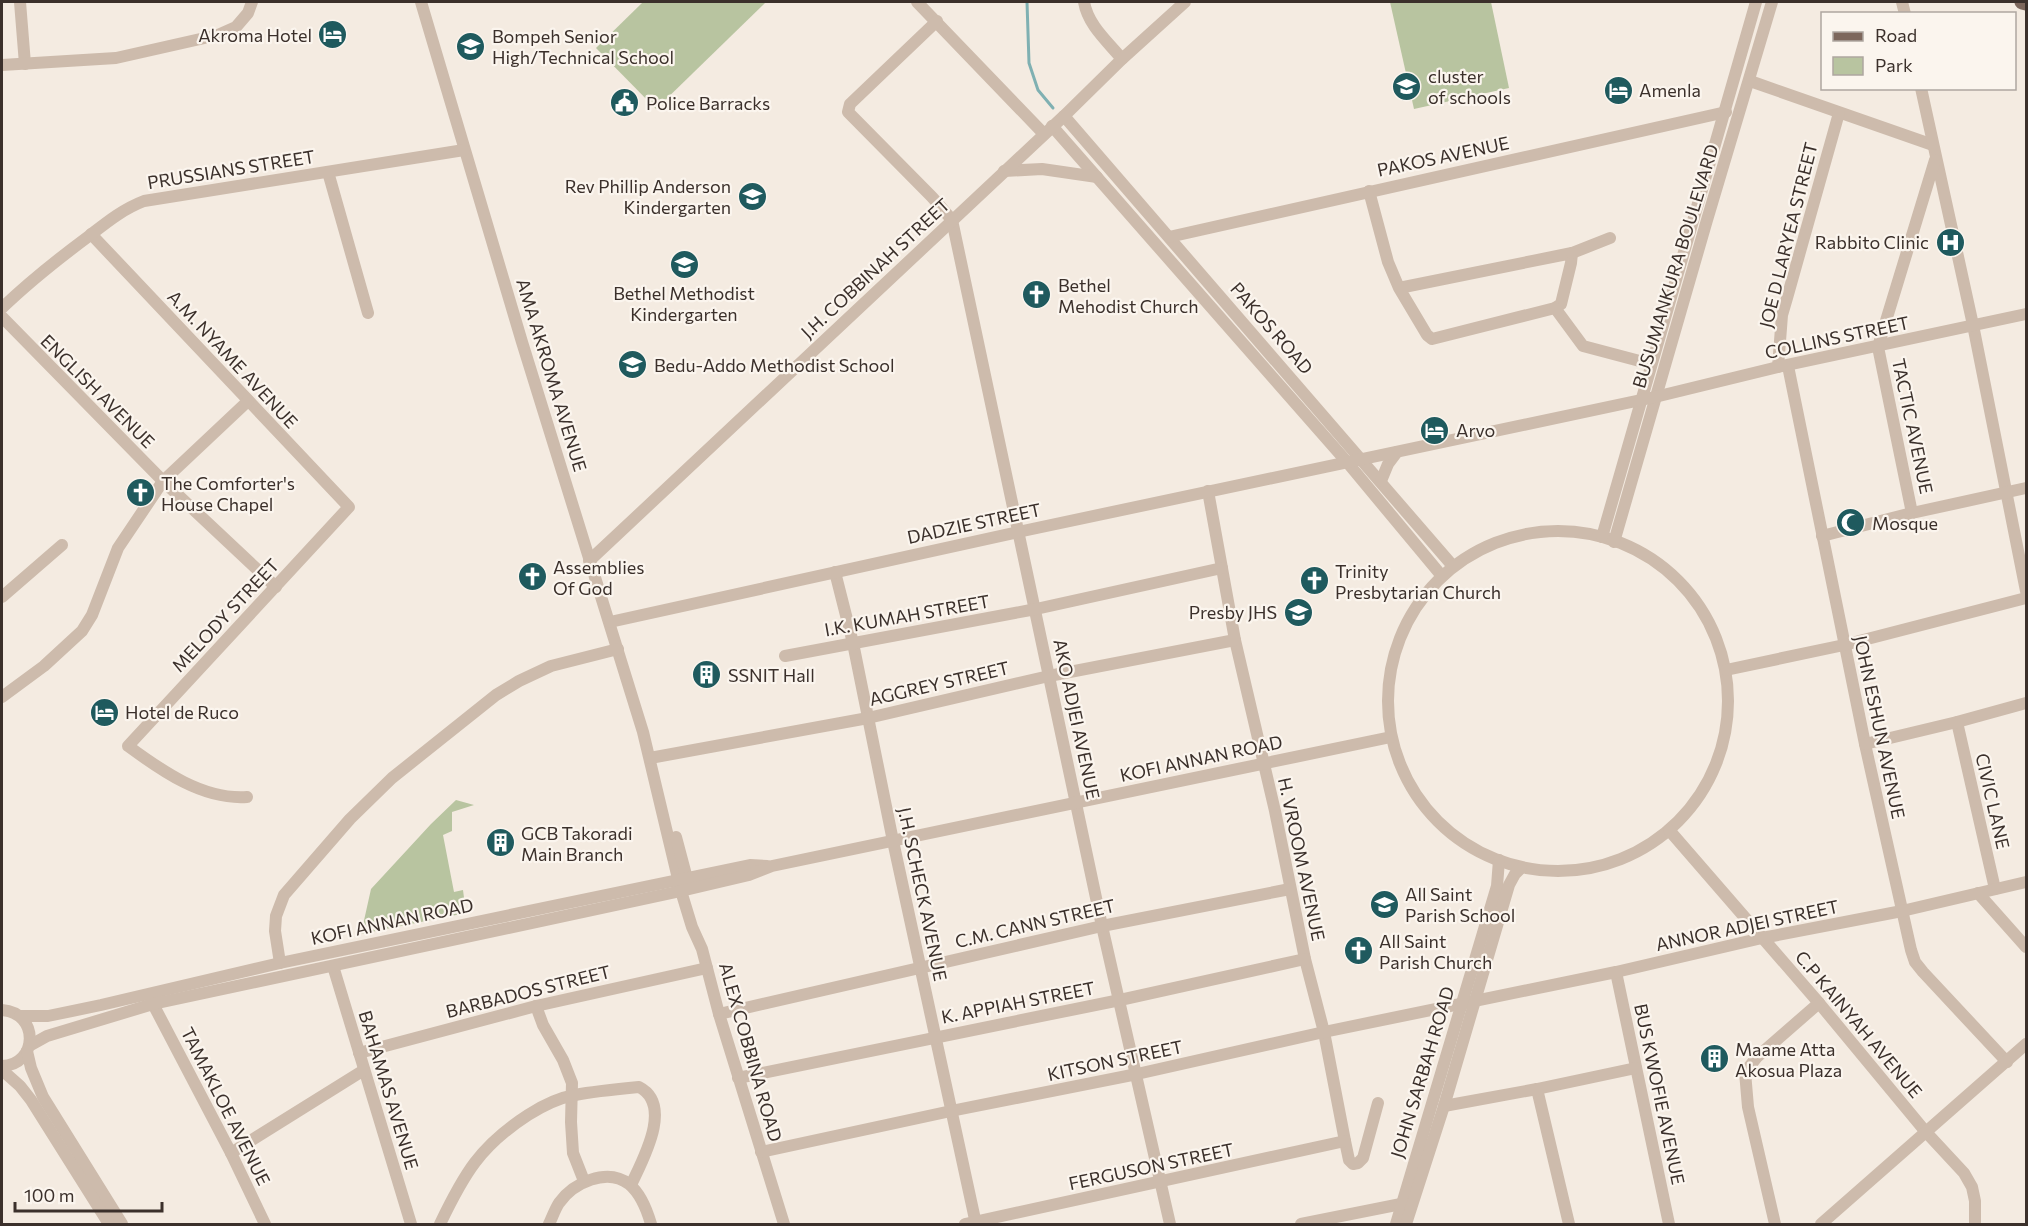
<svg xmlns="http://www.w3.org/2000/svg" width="2028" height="1226" font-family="Commissioner,sans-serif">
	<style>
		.green { fill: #b8c4a0 }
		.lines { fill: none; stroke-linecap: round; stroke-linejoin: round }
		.stream { stroke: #7fb0b2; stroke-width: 3 }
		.minor { stroke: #cdbbac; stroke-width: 12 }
		.major { stroke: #7d675c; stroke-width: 15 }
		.labels { text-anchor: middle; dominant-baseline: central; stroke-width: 4.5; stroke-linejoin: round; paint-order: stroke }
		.poi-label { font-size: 18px; fill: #3b302b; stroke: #fbf5ee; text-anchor: start }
		.street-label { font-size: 18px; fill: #3b302b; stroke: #fbf5ee }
	</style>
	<rect width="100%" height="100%" fill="#f4ebe1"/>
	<g class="green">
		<polygon points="643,2 766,2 656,109 596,48"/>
		<polygon points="1390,2 1491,2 1509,88 1414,109"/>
		<polygon points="456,800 474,805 452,812 452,831 443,835 454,892 463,890 466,913 361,934 371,889 431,824"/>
	</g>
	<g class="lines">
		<polyline class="stream" points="1027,2 1029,63 1038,90 1053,108"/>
		<g class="minor">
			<polyline points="20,2 25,64"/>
			<polyline points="421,2 522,342 643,732 681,891 692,927 702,949 719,1014 784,1224"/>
			<polyline points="917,2 1044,134"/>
			<path d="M1084 2C1088 25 1107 41 1122 59"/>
			<polyline points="1902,2 1905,14"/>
			<polyline points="937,21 850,104 848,112 932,197 952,220 1102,926 1170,1224"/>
			<polyline points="2,65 116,58 218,35 236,27 248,13 252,2"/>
			<polyline points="1750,81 1933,145"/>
			<polyline points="1921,88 1973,325 2026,591"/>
			<polyline points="1064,116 1452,565"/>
			<polyline points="1052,126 1347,462 1441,575"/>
			<polyline points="1004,171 1042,169 1097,177"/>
			<polyline points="328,172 368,313"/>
			<polyline points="1369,191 1388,262 1399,288 1427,335 1432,339 1555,308 1561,304 1571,263 1572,253 1399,288"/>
			<path d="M91 234 349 507 128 746C162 771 203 800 247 797"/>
			<polyline points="1169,237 1726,112"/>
			<polyline points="1572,253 1610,238"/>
			<path d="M2 308C29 282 58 259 89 236 107 222 123 209 144 201L464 150"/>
			<polyline points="1555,308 1583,346 1651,364"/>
			<polyline points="2,317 163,481 276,587"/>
			<polyline points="1788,366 1865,744 1911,950 1915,962 1923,972 2007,1062"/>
			<polyline points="1778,367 1782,315 1787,298 1839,113"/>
			<polyline points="1381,481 1388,464 1397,452"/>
			<polyline points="1208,491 1235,640 1275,811 1305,959 1324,1032 1345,1141 1349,1160 1353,1164 1358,1163 1363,1158 1378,1103"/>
			<polyline points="1912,513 1878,347 1935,160"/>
			<circle cx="1558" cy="701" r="170"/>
			<polyline points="1822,536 1912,513 2026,488"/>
			<polyline points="1602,537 1756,2"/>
			<polyline points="1614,542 1707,220 1772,2"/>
			<polyline points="589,561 1064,116 1122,59 1185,2"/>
			<polyline points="835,572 853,643 893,841 976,1224"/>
			<polyline points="2,597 62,545"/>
			<polyline points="610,622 1018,532 1655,397 1778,367 2026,314"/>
			<polyline points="785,656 1036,609 1222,568"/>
			<polyline points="1726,670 1844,645 2026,598"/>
			<polyline points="2,697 44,666 82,631 92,615 118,548 163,481 248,401"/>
			<polyline points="1957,722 1995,889"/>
			<polyline points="1865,744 1957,722 2026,703"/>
			<polyline points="650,758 868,718 1049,676 1235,640"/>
			<polyline points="1669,830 1819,1003 1925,1131 1964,1173 1972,1187 1975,1201 1975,1224"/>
			<polyline points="676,837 689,886"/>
			<polyline points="1978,893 2026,947"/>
			<polyline points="280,963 275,931 276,916 284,895 350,819 392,778 496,695 519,681 551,666 618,649"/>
			<polyline points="333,966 411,1224"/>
			<polyline points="1616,972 1669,1224"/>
			<polyline points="153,1004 231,1153 265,1224"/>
			<polyline points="536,1006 543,1025 563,1060 572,1083 571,1122 573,1153 584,1181"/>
			<path d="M2 1010C40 1013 38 1065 2 1066"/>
			<polyline points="719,1014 1102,926 1290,889"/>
			<polyline points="20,1016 48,1016 101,1005 280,963 750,865 767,866"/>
			<polyline points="29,1046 47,1036 153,1004 681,891 749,875 772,866 1391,737"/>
			<polyline points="27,1051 31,1068 43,1097 122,1224"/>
			<polyline points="359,1053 536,1006 707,968"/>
			<polyline points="2,1070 20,1086 31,1100 109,1224"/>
			<polyline points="738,1078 1120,1000 1305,959"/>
			<polyline points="1537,1089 1569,1224"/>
			<polyline points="1444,1106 1537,1089 1636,1068"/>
			<polyline points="761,1152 951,1111 1137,1074 1324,1032 1616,972 1762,938 1902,911 2026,882"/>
			<polyline points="231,1153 364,1070"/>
			<path d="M440 1224C464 1174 480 1146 528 1115 542 1106 558 1098 575 1095 596 1091 618 1089 639 1087 674 1105 642 1161 631 1185"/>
			<path d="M549 1224C552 1218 555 1209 559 1203 573 1183 607 1167 629 1184 641 1194 647 1210 651 1224"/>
			<polyline points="965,1224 1345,1141"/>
			<polyline points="1301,1224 1401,1204"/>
			<polyline points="1396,1224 1497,886 1499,860"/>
			<polyline points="1406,1224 1444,1106 1509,885 1515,874 1521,868"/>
			<polyline points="1775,1224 1748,1107 1745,1072 1757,1057 1819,1003"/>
			<polyline points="1821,1224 2026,1044"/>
		</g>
		<polyline class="major" points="2022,2 2026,3"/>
	</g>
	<defs>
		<symbol id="hotel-disc" viewBox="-11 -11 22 22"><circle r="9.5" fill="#1f5a5e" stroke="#fbf5ee"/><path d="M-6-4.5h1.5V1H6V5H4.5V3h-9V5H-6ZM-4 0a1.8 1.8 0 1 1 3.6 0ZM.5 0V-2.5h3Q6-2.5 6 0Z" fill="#fff"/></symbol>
		<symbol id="school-disc" viewBox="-11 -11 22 22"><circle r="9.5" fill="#1f5a5e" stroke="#fbf5ee"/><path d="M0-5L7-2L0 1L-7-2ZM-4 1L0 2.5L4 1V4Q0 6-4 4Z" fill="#fff"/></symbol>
		<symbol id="civic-disc" viewBox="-11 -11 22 22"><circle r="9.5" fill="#1f5a5e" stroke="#fbf5ee"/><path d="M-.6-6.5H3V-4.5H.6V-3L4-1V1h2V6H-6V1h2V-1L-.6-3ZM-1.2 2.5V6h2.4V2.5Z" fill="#fff"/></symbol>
		<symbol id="hospital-disc" viewBox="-11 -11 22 22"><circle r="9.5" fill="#1f5a5e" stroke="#fbf5ee"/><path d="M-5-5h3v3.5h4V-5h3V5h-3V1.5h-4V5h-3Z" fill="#fff"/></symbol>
		<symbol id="church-disc" viewBox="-11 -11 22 22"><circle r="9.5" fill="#1f5a5e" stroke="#fbf5ee"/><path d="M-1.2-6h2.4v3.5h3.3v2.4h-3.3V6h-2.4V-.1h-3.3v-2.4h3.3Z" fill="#fff"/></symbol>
		<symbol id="mosque-disc" viewBox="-11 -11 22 22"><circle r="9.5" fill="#1f5a5e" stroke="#fbf5ee"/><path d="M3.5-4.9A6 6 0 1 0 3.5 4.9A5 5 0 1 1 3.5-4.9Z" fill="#fff"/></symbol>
		<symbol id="building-disc" viewBox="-11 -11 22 22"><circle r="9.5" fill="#1f5a5e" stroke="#fbf5ee"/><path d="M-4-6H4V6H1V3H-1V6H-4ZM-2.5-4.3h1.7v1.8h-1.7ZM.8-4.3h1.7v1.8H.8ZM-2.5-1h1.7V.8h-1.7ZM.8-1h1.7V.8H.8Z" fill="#fff"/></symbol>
	</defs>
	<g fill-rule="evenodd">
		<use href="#hotel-disc" x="316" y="18" width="33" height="33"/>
		<use href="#school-disc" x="454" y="30" width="33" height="33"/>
		<use href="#school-disc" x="1390" y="70" width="33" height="33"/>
		<use href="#hotel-disc" x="1602" y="74" width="33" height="33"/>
		<use href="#civic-disc" x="608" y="86" width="33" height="33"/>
		<use href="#school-disc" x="736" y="180" width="33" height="33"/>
		<use href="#hospital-disc" x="1934" y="226" width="33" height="33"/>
		<use href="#school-disc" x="668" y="248" width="33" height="33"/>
		<use href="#church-disc" x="1020" y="278" width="33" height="33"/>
		<use href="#school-disc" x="616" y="348" width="33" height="33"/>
		<use href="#hotel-disc" x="1418" y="414" width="33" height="33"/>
		<use href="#church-disc" x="124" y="476" width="33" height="33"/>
		<use href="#mosque-disc" x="1834" y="506" width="33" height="33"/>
		<use href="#church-disc" x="516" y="560" width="33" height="33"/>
		<use href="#church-disc" x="1298" y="564" width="33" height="33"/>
		<use href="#school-disc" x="1282" y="596" width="33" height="33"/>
		<use href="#building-disc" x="690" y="658" width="33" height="33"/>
		<use href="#hotel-disc" x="88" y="696" width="33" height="33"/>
		<use href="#building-disc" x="484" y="826" width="33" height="33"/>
		<use href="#school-disc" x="1368" y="888" width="33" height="33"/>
		<use href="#church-disc" x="1342" y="934" width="33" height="33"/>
		<use href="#building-disc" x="1698" y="1042" width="33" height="33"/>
	</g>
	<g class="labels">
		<g class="poi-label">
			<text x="312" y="35" text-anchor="end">Akroma Hotel</text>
			<text x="492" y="36">Bompeh Senior<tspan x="492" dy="21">High/Technical School</tspan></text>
			<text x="1428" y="76">cluster<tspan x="1428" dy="21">of schools</tspan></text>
			<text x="1639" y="90">Amenla</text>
			<text x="646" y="103">Police Barracks</text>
			<text x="731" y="186" text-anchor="end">Rev Phillip Anderson<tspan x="731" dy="21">Kindergarten</tspan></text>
			<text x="1929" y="242" text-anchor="end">Rabbito Clinic</text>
			<text x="1058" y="285">Bethel<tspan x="1058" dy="21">Mehodist Church</tspan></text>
			<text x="684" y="293" text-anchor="middle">Bethel Methodist<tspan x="684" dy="21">Kindergarten</tspan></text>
			<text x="654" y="365">Bedu-Addo Methodist School</text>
			<text x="1456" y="430">Arvo</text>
			<text x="161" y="483">The Comforter's<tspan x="161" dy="21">House Chapel</tspan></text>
			<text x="1872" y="523">Mosque</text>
			<text x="553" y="567">Assemblies<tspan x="553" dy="21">Of God</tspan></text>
			<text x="1335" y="571">Trinity<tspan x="1335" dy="21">Presbytarian Church</tspan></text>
			<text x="1277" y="612" text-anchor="end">Presby JHS</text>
			<text x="728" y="675">SSNIT Hall</text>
			<text x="125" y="712">Hotel de Ruco</text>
			<text x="521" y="833">GCB Takoradi<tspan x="521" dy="21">Main Branch</tspan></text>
			<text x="1405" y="894">All Saint<tspan x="1405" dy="21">Parish School</tspan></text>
			<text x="1379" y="941">All Saint<tspan x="1379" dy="21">Parish Church</tspan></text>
			<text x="1735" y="1049">Maame Atta<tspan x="1735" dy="21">Akosua Plaza</tspan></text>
		</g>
		<g class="street-label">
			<text transform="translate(1443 156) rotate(-12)">PAKOS AVENUE</text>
			<text transform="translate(231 169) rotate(-9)">PRUSSIANS STREET</text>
			<text transform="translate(1788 235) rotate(-76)">JOE D LARYEA STREET</text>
			<text transform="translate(1675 266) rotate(-73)">BUSUMANKURA BOULEVARD</text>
			<text transform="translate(875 268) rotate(-43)">J.H. COBBINAH STREET</text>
			<text transform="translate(1272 328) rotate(49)">PAKOS ROAD</text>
			<text transform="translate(1837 337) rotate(-12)">COLLINS STREET</text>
			<text transform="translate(233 359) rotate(47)">A.M. NYAME AVENUE</text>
			<text transform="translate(552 375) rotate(73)">AMA AKROMA AVENUE</text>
			<text transform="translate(98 391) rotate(45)">ENGLISH AVENUE</text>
			<text transform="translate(1913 426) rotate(78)">TACTIC AVENUE</text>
			<text transform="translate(974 523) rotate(-12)">DADZIE STREET</text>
			<text transform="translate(225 615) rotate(-47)">MELODY STREET</text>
			<text transform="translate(907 615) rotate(-10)">I.K. KUMAH STREET</text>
			<text transform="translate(939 683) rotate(-13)">AGGREY STREET</text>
			<text transform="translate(1077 719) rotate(78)">AKO ADJEI AVENUE</text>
			<text transform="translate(1880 727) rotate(78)">JOHN ESHUN AVENUE</text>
			<text transform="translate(1201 758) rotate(-12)">KOFI ANNAN ROAD</text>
			<text transform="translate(1993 801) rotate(77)">CIVIC LANE</text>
			<text transform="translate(1302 859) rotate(78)">H. VROOM AVENUE</text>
			<text transform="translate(923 894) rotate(78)">J.H. SCHECK AVENUE</text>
			<text transform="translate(392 921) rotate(-12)">KOFI ANNAN ROAD</text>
			<text transform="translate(1035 923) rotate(-13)">C.M. CANN STREET</text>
			<text transform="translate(1747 925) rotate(-12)">ANNOR ADJEI STREET</text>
			<text transform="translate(528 991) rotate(-14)">BARBADOS STREET</text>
			<text transform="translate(1018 1002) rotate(-11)">K. APPIAH STREET</text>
			<text transform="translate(1859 1024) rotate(50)">C.P KAINYAH AVENUE</text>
			<text transform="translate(751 1052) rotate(74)">ALEX COBBINA ROAD</text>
			<text transform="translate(1115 1060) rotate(-12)">KITSON STREET</text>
			<text transform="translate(1422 1072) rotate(-73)">JOHN SARBAH ROAD</text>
			<text transform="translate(389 1090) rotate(73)">BAHAMAS AVENUE</text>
			<text transform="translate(1660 1094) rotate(78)">BUS KWOFIE AVENUE</text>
			<text transform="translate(226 1106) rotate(63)">TAMAKLOE AVENUE</text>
			<text transform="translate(1151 1166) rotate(-12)">FERGUSON STREET</text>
		</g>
	</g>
	<rect width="2028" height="1226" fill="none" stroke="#3b302b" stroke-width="6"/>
	<rect x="1821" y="12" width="195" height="78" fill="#fbf5ee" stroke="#aea6a0" stroke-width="1.5"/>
	<rect x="1833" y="32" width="30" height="9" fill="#7d675c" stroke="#aea6a0" stroke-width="1.5"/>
	<text x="1875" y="42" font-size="18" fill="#3b302b">Road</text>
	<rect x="1833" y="57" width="30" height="18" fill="#b8c4a0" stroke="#aea6a0" stroke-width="1.5"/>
	<text x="1875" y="72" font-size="18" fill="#3b302b">Park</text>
	<path d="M15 1202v9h147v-9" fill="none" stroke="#3b302b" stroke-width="3"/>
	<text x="24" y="1202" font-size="18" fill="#3b302b" stroke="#fbf5ee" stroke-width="4.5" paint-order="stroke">100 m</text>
</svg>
